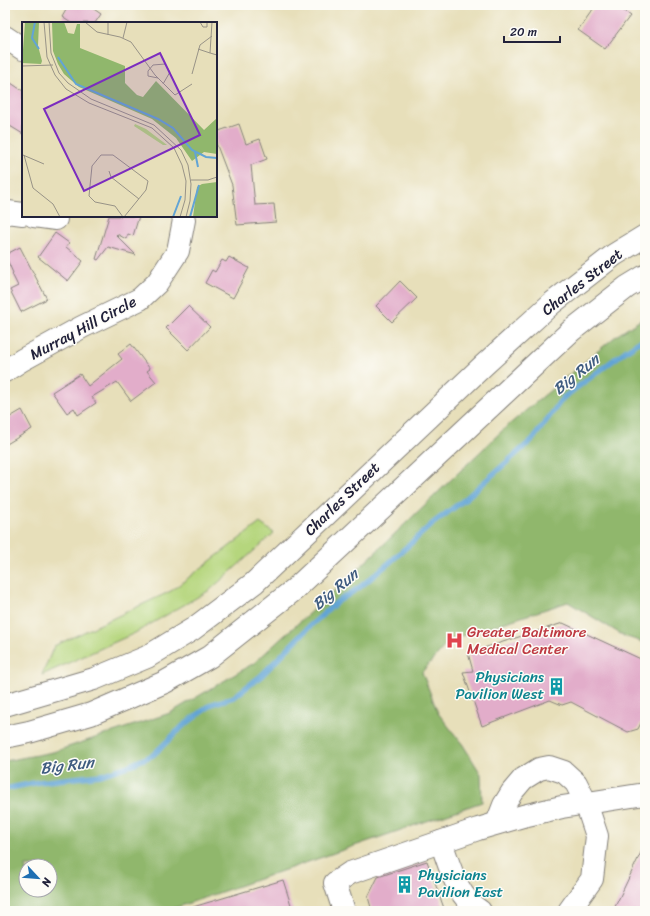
<svg xmlns="http://www.w3.org/2000/svg" width="650" height="916" font-family="Sriracha,sans-serif">
	<style>
		.green { fill: #b5d67d; stroke: #6c7c5c }
		.forest { fill: #90b76c; stroke: #596c54; fill-rule: evenodd }
		.lines { fill: none; stroke-linecap: round; stroke-linejoin: round }
		.stream { stroke: #62a4d5; stroke-width: 5.5 }
		.building { fill: #e2adca }
		.minor-casing { stroke: #84807a; stroke-width: 24 }
		.major-casing { stroke: #84807a; stroke-width: 24 }
		.minor { stroke: #fff; stroke-width: 22 }
		.major { stroke: #fff; stroke-width: 22 }
		.labels { text-anchor: middle; dominant-baseline: central; stroke-width: 3; stroke-linejoin: round; paint-order: stroke }
		.street-label { font-size: 15px; fill: #22223b; stroke: #fdfcf7 }
		.health-label { font-size: 15px; fill: #be3a42; stroke: #fdfcf7; text-anchor: start }
		.culture-label { font-size: 15px; fill: #0d838f; stroke: #fdfcf7; text-anchor: end }
		.water-label { font-size: 16px; font-style: italic; fill: #3f5c80; stroke: #fdfcf7 }
		.inset-river { fill: none; stroke: #62a4d5; stroke-width: 2 }
		.inset-road { fill: none; stroke: #989387; stroke-width: 1 }
		.view { fill: #7b2cbf; fill-opacity: 0.15; stroke: #7b2cbf; stroke-width: 2 }
		.inset-edge { fill: none; stroke: #22223b; stroke-width: 2 }
	</style>
	<rect width="100%" height="100%" fill="#fdfcf7"/>
	<filter id="ink" filterUnits="userSpaceOnUse"><feTurbulence type="fractalNoise" baseFrequency=".025" numOctaves="2"/><feDisplacementMap in="SourceGraphic" scale="8" xChannelSelector="R" yChannelSelector="G"/><feConvolveMatrix kernelMatrix="1 2 1 2 8 2 1 2 1" color-interpolation-filters="sRGB"/></filter>
	<filter id="wash" filterUnits="userSpaceOnUse"><feTurbulence type="fractalNoise" baseFrequency=".012" numOctaves="4" result="noise"/><feDisplacementMap in="SourceGraphic" scale="16" xChannelSelector="R" yChannelSelector="G"/><feGaussianBlur stdDeviation="0.9" result="paint"/><feColorMatrix in="noise" values="0 0 0 0 0 0 0 0 0 0 0 0 0 0 0 0 0 1.4 0 .05"/><feComposite in="paint" operator="in"/></filter>
	<g filter="url(#wash)">
		<rect width="100%" height="100%" fill="#e7dfba"/>
		<polygon class="green" points="260,523 274,533 210,590 135,633 42,675 54,646 171,591"/>
		<path class="forest" d="M645 317V643L624 636 568 602 450 640 422 672 438 713 463 745 481 774 482 802 166 911H5V761L53 752 170 713 254 663 357 570 506 427 616 336ZM26 866H50V890H26Z"/>
		<g class="lines">
			<polyline class="stream" points="5,789 39,782 101,775 128,766 153,755 183,726 212,704 234,697 261,676 311,625 337,602 360,587 389,563 432,524 464,500 533,439 563,398 627,350 645,338"/>
		</g>
		<g id="blocks">
			<g class="building">
				<polygon points="69,5 88,5 101,14 95,23 71,23 62,17"/>
				<polygon points="596,5 615,5 630,16 605,49 578,30"/>
				<polygon points="5,79 23,91 23,134 5,123"/>
				<polygon points="239,124 246,144 260,139 267,159 251,165 255,205 274,204 276,222 237,225 232,185 216,143 216,132"/>
				<polygon points="109,216 139,216 133,236 128,234 126,239 117,234 116,235 136,255 108,247 98,260 96,259"/>
				<polygon points="55,233 69,243 66,247 83,261 68,281 38,257"/>
				<polygon points="20,247 47,299 21,312 10,290 18,286 12,274 13,273 5,255"/>
				<polygon points="229,257 249,268 233,298 205,283 212,270 215,272 222,260 226,262"/>
				<polygon points="400,281 417,298 392,322 376,306"/>
				<polygon points="188,306 210,327 188,350 166,328"/>
				<polygon points="131,344 150,369 147,371 156,382 131,401 117,382 92,397 96,403 78,415 74,408 67,413 52,392 80,374 88,386 122,359 118,354"/>
				<polygon points="22,410 32,429 5,445 5,420"/>
				<polygon points="563,623 645,661 645,715 638,729 628,732 571,702 562,705 550,700 482,726 463,672 473,671 468,653"/>
				<polygon points="645,844 645,911 613,911"/>
				<polygon points="427,861 445,911 372,911 368,897 378,877"/>
				<polygon points="283,880 293,911 193,911 193,907"/>
			</g>
		</g>
	</g>
	<g filter="url(#ink)">
		<use href="#blocks" fill-opacity="0" stroke="#84807a" stroke-width="1"/>
		<g class="lines">
			<defs>
				<g id="minor">
					<polyline points="5,37 23,49"/>
					<polyline points="5,214 8,212 23,214"/>
					<polyline points="34,216 56,219"/>
					<polyline points="5,371 22,360 82,327 140,299 157,283 178,251 184,220 183,216"/>
					<polyline points="497,823 504,805 512,792 523,779 539,769 549,767 564,772 576,783 586,803 597,836 592,879 569,911"/>
					<path d="M441 842C450 866 456 896 480 911"/>
					<polyline points="344,911 335,883 350,873 478,829 523,816 562,807 645,794"/>
				</g>
				<g id="major">
					<polyline points="5,705 94,679 147,657 193,629 254,583 484,365 551,304 614,255 645,236"/>
					<polyline points="5,737 29,732 91,714 165,682 209,657 295,589 572,330 627,287 645,276"/>
				</g>
			</defs>
			<use href="#minor" class="minor-casing"/>
			<use href="#major" class="major-casing"/>
			<use href="#minor" class="minor"/>
			<use href="#major" class="major"/>
		</g>
	</g>
	<defs>
		<symbol id="hospital-bare" viewBox="-9 -9 18 18"><path d="M-5-5h3v3.5h4V-5h3V5h-3V1.5h-4V5h-3Z" fill="#e0444e" stroke="#fdfcf7" stroke-width="2.5" paint-order="stroke"/></symbol>
		<symbol id="building-bare" viewBox="-9 -9 18 18"><path d="M-4-6H4V6H1V3H-1V6H-4ZM-2.5-4.3h1.7v1.8h-1.7ZM.8-4.3h1.7v1.8H.8ZM-2.5-1h1.7V.8h-1.7ZM.8-1h1.7V.8H.8Z" fill="#0f9aa8" stroke="#fdfcf7" stroke-width="2.5" paint-order="stroke"/></symbol>
	</defs>
	<g fill-rule="evenodd">
		<use href="#hospital-bare" x="442" y="628" width="25" height="25"/>
		<use href="#building-bare" x="544" y="674" width="25" height="25"/>
		<use href="#building-bare" x="392" y="872" width="25" height="25"/>
	</g>
	<g class="labels">
		<g class="street-label">
			<text transform="translate(582 282) rotate(-38)">Charles Street</text>
			<text transform="translate(83 328) rotate(-28)">Murray Hill Circle</text>
			<text transform="translate(342 499) rotate(-44)">Charles Street</text>
		</g>
		<g class="health-label">
			<text x="467" y="632">Greater Baltimore<tspan x="467" dy="17">Medical Center</tspan></text>
		</g>
		<g class="culture-label">
			<text x="544" y="677">Physicians<tspan x="544" dy="17">Pavilion West</tspan></text>
			<text x="418" y="875" text-anchor="start">Physicians<tspan x="418" dy="17">Pavilion East</tspan></text>
		</g>
		<g class="water-label">
			<text transform="translate(576 374) rotate(-39)">Big Run</text>
			<text transform="translate(335 589) rotate(-40)">Big Run</text>
			<text transform="translate(67 765) rotate(-7)">Big Run</text>
		</g>
	</g>
	<g transform="translate(22 22)">
		<rect width="195" height="195" fill="#e7dfba"/>
		<path d="M113 102 124 107 145 123H141L112 104Z" fill="#b5d67d"/>
		<path d="M17 0 16 24 20 39 19 42 0 41 3 1ZM30 0H42L46 11 52 12 55 2H58V26L103 44V61L115 73 121 75 134 59 182 108 195 96V132L182 130 170 139 154 116 130 97 57 65 42 52 36 42 31 29ZM195 160V195H171L175 165 180 162Z" fill="#90b76c"/>
		<path class="inset-river" d="M13 0 10 16 17 27M36 35 54 62 136 97 151 106 170 128 184 135 195 136M173 130 176 145M151 195 159 174M168 195 177 163"/>
		<path class="inset-road" d="M22 0 25 35 33 53 44 67 67 81 130 106 152 126 160 143 164 159 163 178 158 195M27 0 29 31 37 51 46 61 69 77 132 103 159 128 166 143 169 162 168 179 164 195M63 0 75 10 98 15 109 20 133 53 153 73 170 62M178 0 181 5H185V0M190 0 188 31 195 33M86 13V0M101 16 105 0M176 27 188 31M0 44 31 43M170 52 178 23 190 14M136 56 126 54V49L131 43 143 42 148 50 141 62M1 133 22 142M2 133 11 166 31 182 38 195M87 149 89 155 117 177M169 158H186L195 155M101 195 93 184 73 180 67 174 70 144 79 133H91L126 159 124 168 102 195"/>
		<path class="view" d="M138 31 178 113 62 169 22 87Z"/>
		<rect width="195" height="195" class="inset-edge"/>
	</g>
	<rect width="650" height="916" fill="none" stroke="#fdfcf7" stroke-width="20"/>
	<g transform="translate(38 878) rotate(116)"><circle r="19" fill="#fdfcf7" stroke="#a5a5ac"/>
	<path d="M0-3L7 15L0 10L-7 15Z" fill="#1f6fb2"/>
	<text y="-6" font-size="11" font-weight="bold" text-anchor="middle" fill="#22223b">N</text>
	</g>
	<path d="M504 36v6h56v-6" fill="none" stroke="#22223b" stroke-width="2"/>
	<text x="510" y="36" font-size="12" fill="#22223b" stroke="#fdfcf7" stroke-width="3" paint-order="stroke">20 m</text>
</svg>
